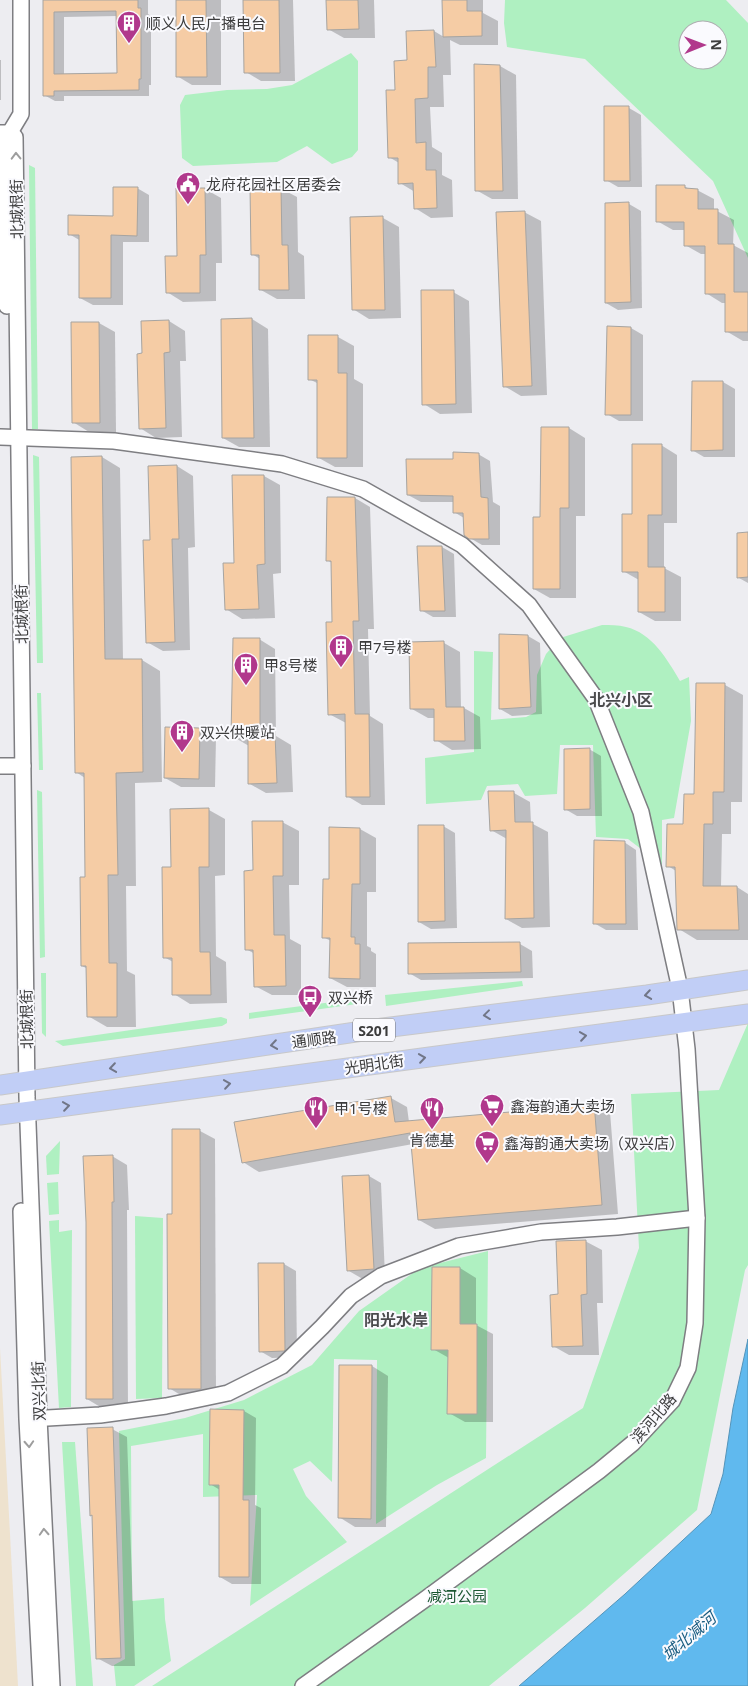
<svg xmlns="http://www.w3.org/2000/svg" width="748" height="1686" font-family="'Noto Sans','Noto Sans SC',sans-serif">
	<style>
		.education { fill: #eee2ce }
		.green { fill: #aff0c1; fill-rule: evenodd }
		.water { fill: #60b9ee; stroke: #5594b9 }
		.shadow { fill: #0003; fill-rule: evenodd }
		.building { fill: #f5cca5; stroke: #a6a4a1; fill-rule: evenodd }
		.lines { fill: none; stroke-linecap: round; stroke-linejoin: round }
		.minor-casing { stroke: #7e7e82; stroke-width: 18 }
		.major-casing { stroke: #c8c8c9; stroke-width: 21 }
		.minor { stroke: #fff; stroke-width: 15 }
		.major { stroke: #c1cef6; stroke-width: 19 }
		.oneway { stroke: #9e9e9e }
		.oneway2 { stroke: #717687 }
		.labels { text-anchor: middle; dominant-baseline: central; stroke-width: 4; stroke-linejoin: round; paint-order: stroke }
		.shield { fill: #fafafe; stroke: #757577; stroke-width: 1 }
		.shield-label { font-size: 14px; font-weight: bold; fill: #3c3c3d }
		.poi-label { font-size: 15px; fill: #3c3c3d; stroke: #fafafe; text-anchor: start }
		.street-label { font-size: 15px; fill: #3c3c3d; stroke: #fafafe }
		.park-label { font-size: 15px; fill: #1b5732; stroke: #fafafe }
		.neighbourhood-label { font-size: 16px; font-weight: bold; fill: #4b4b4e; stroke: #fafafe }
		.water-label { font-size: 16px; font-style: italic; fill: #1b5e82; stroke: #fafafe }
	</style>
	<rect width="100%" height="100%" fill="#ededf1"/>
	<polygon class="education" points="0,1348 10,1534 18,1686 0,1686"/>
	<g class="green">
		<path d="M505 0H726L748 23V258L713 181 585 59 507 47 504 23ZM688 30H718V60H688Z"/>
		<polygon points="351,53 358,61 358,150 352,157 332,164 307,146 277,162 193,166 182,158 180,105 185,95 227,90 267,89 292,85"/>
		<polygon points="29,165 35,168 38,429 32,429"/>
		<polygon points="33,455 39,457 43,663 37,663"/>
		<path d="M602 625C610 625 618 625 626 627 652 633 667 659 680 681L689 677 691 721 674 818 662 820V865L628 839 596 837 593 745H560L557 794 525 796 518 784 487 786 481 800 426 804 425 758 474 752V651L493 652 491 720 526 717 536 712 537 675 546 654 560 638Z"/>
		<polygon points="37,693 41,693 43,770 39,770"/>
		<polygon points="37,790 42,792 45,957 40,958"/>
		<polygon points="41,973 46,973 46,1037 42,1033"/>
		<polygon points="522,981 523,986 386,1006 385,995"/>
		<polygon points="363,998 364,1003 249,1019 249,1013"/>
		<polygon points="221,1017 227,1019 227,1023 222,1026 63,1046 55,1041"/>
		<polygon points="748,1023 748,1265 745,1270 697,1510 585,1608 489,1686 152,1686 583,1408 639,1248 631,1094 719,1090"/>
		<polygon points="60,1141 59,1174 47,1175 46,1156"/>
		<polygon points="58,1182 59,1214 49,1215 47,1183"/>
		<polygon points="135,1216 163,1218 162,1398 136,1399"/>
		<polygon points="59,1220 59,1232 72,1230 71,1407 59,1408 49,1221"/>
		<polygon points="488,1251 486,1458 437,1485 376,1524 377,1360 334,1359 332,1482 310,1461 293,1469 306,1496 347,1542 250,1606 257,1495 203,1497 203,1434 131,1446 132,1601 164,1598 165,1619 171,1661 134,1686 116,1686 114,1665 125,1659 119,1431 185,1418 244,1400 312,1365 359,1311 420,1268"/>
		<polygon points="62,1442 75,1442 93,1686 76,1686"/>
	</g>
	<polygon class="water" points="748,1339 748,1686 519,1686 625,1594 711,1514 723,1474 733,1408"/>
	<g class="shadow">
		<path d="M44 0H148V14L151 16V85H149V96H64V101H55L44 95ZM118 16V75H64V17Z"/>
		<polygon points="177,0 221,0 221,85 192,85 177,76"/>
		<polygon points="244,0 293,0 295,81 261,81 246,72"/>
		<polygon points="328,0 374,0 375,38 344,38 328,29"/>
		<polygon points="443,0 483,0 483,13 498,21 498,45 460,45 450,40 451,75 443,75 444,107 430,107 432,147 442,153 442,175 452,180 453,217 431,218 415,208 415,192 400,183 399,163 389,157 396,91 408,61 434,31 444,37"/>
		<rect x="0" y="60" width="1" height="40"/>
		<polygon points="500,66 516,75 518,199 492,199 476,190"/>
		<polygon points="629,108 641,115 642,187 618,187 606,180"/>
		<polygon points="684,186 691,190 697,190 714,199 714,211 717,211 734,220 733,245 748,253 748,341 743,341 726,331 727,303 722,303 706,293 706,254 701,254 685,245 685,230 673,230 657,221"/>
		<polygon points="137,188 149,195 149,242 123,242 123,305 93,305 80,298 81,241 69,234 114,217"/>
		<polygon points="280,188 297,197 298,252 304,256 305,299 277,299 261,290 260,259 252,254"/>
		<polygon points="205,189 221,198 222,263 216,263 216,301 183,302 167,292"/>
		<polygon points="629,204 641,211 642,308 618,310 606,303"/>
		<polygon points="524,212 541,221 547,395 521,396 504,386"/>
		<polygon points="383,218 399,227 401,318 369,319 353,309"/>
		<polygon points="453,292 469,301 472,413 440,414 424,404"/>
		<polygon points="252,319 268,329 270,447 239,447 223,438"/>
		<polygon points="169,321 185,331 186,361 180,361 182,437 156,438 140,428 143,354"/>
		<polygon points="99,323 115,332 116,432 89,432 73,422"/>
		<polygon points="608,328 631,328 643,335 643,421 619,421 607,414"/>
		<polygon points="338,337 354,346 354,379 363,384 363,467 335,467 319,458 319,384 309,379"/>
		<polygon points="723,382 735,389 735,457 704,457 692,450"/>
		<polygon points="569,428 585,438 585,516 576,516 576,598 550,598 534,589 542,518"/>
		<polygon points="661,445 677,455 677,523 664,523 664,568 681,577 681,621 655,621 639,612 639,580 623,571 634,516"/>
		<polygon points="478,454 490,461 493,502 500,506 500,545 482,545 470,538 464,518 454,512 454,502 421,502 408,495 454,460"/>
		<polygon points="102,457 120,468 123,660 142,660 160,671 162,782 135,783 136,886 126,886 127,971 135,975 136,1027 107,1027 88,1016 88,969 82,966 86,878 85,778 76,772"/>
		<polygon points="177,466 193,476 195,547 188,548 190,650 163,651 147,642 151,541"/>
		<polygon points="264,476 280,485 281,573 273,574 275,618 242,619 226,609 235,565"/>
		<polygon points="355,498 370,507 374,629 368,629 370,716 383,724 385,805 362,805 347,796 346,723 329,714 333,623 332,563 327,560"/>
		<polygon points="748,534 748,583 739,578"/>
		<polygon points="442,547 454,554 456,617 433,617 421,610"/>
		<polygon points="528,636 540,643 542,714 512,716 500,709"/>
		<polygon points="259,639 275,649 276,736 291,745 293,792 266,793 250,784 249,746 232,736"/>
		<polygon points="444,643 460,652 461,708 464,708 480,717 481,749 452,750 436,740 435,718 428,718 412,709"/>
		<polygon points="725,685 743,695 742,802 731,802 731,834 722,834 721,887 737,887 748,894 748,940 697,940 679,929 676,871 668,866 696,796"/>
		<polygon points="199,729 216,738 215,787 181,787 165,778"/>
		<polygon points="589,749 601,756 602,816 577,816 565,809"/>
		<polygon points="514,793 530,802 531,823 548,832 550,927 522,928 506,919 507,839 491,830"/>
		<polygon points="209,810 225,819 225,875 215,876 216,956 226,962 227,1003 190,1004 174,994 173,962 164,957"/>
		<polygon points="282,822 299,831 299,885 289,885 290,939 301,945 301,995 272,995 255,986 255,954 246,949 255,872"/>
		<polygon points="443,826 455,833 457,928 431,929 419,922"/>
		<polygon points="330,829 360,829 376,838 376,892 367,892 367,946 371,948 371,951 376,954 376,987 347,987 330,978 331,941 323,937 330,880"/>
		<polygon points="624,842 636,850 638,930 606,930 594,923"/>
		<polygon points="520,944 532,951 533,978 421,980 409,973"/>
		<polygon points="391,1098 407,1107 409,1122 556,1109 594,1103 610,1112 618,1214 435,1229 419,1220 413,1144 259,1172 243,1162"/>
		<polygon points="200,1131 215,1139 216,1397 184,1397 169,1388 174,1215"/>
		<polygon points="112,1156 127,1165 129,1210 127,1210 128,1407 102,1408 87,1399"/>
		<polygon points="369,1176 381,1183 385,1276 361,1278 349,1271"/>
		<polygon points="585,1241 602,1250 603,1303 597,1303 599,1355 569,1355 553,1346 559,1295"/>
		<polygon points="284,1264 296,1271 297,1357 272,1358 260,1351"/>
		<polygon points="460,1268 476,1278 476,1325 493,1334 493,1422 465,1422 449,1413 449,1358 433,1349"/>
		<polygon points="372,1366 388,1376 386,1527 355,1527 339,1517"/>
		<polygon points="211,1411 244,1411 256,1418 255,1505 261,1508 261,1584 232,1584 220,1577 220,1490 210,1484"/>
		<polygon points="112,1429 127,1437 135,1666 112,1666 97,1658 94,1516 91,1515"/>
	</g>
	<g class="building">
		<path d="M43 0H138V8H141V79H139V90L54 91V96H43ZM116 11 117 73 54 74V12Z"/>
		<polygon points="176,0 206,0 207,77 176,77"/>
		<polygon points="243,0 279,0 280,73 244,73"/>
		<polygon points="326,0 358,0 359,29 327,30"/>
		<polygon points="442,0 467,0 467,11 482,11 482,36 443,37"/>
		<polygon points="434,30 436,67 428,67 428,98 415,99 416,143 426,142 426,170 436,170 437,208 414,209 413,183 398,184 398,158 388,158 386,90 395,90 394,61 407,60 406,31"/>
		<polygon points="474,64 500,65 503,191 475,191"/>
		<polygon points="604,106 629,106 630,181 604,181"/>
		<polygon points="656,185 685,185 685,188 698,189 698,209 718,209 718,244 734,244 734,292 748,292 748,332 725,332 725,294 705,294 705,246 684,246 684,222 656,222"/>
		<polygon points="113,187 138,187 137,236 111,235 111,298 79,298 79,235 68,235 68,215 113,216"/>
		<polygon points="250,187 281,187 282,245 288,245 289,290 259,290 259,255 251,255"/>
		<polygon points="176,188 205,188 206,255 200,255 200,293 166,293 165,256 177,256"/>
		<polygon points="629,202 631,302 605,303 605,203"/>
		<polygon points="525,211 532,386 503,387 496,212"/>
		<polygon points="383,216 385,310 352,310 350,217"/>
		<polygon points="421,290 454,290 456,404 422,405"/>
		<polygon points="252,318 254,438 222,438 221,319"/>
		<polygon points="169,320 170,352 164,353 166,428 139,429 137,354 142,353 141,321"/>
		<polygon points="71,322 99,322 100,423 72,423"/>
		<polygon points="607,326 631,327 631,415 605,415"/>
		<polygon points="308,335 338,335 338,373 347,373 347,458 317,458 317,380 308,380"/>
		<polygon points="692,381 723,381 723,450 691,451"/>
		<polygon points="541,427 569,427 569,508 560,508 560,589 533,589 533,517 540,517"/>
		<polygon points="632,444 662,444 662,515 648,515 648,567 665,567 665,612 638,612 638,572 622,572 622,514 632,514"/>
		<polygon points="453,452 479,453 481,497 488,498 489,539 469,539 464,535 463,513 453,513 453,496 407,495 406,459 453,459"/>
		<polygon points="102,456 105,659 142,659 143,772 116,773 118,875 108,875 109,963 117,963 117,1017 87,1017 86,966 81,966 80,877 85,877 84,773 75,773 71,457"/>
		<polygon points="177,465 179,539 172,539 175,642 146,643 143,540 150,540 148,466"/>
		<polygon points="232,475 264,475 265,564 257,565 259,609 225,610 223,563 234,563"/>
		<polygon points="327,497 355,497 359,621 353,621 355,714 369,714 370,797 346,797 345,714 328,715 326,622 332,622 331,561 326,561"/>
		<polygon points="748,532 748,577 737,578 737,533"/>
		<polygon points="417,546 442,546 445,611 420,611"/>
		<polygon points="499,634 528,635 531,707 499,709"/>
		<polygon points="233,638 260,638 260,735 275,734 277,783 248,784 248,736 231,737"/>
		<polygon points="444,641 446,707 464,707 465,741 434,741 434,709 410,709 409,642"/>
		<polygon points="696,683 725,683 724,792 713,792 713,824 704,824 703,886 737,886 739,930 677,930 675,867 666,867 667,824 683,824 684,794 694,794"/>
		<polygon points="165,727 200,728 199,779 164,778"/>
		<polygon points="590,748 590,809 564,810 564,749"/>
		<polygon points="488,791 514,791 515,822 533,822 534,918 505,919 506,830 490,831"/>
		<polygon points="209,808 209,867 199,867 200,952 210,952 211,995 172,995 172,958 163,958 162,867 171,867 170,809"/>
		<polygon points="252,821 283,821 283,876 273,876 274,935 285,935 286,986 254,987 253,950 245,950 244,871 253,870"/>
		<polygon points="418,825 444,825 445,921 418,922"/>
		<polygon points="329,827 360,828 360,884 352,884 351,937 355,937 355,944 360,944 360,979 329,978 330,938 322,938 323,879 329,879"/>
		<polygon points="594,840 625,841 626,924 593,924"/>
		<polygon points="520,942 521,972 408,974 408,943"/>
		<polygon points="391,1096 395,1122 556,1108 594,1102 602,1205 418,1220 410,1133 242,1163 234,1122"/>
		<polygon points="172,1129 200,1129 201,1389 168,1389 167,1214 172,1214"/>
		<polygon points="113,1155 114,1202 112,1202 113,1399 86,1399 86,1222 83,1156"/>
		<polygon points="369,1175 374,1269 347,1271 342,1176"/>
		<polygon points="586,1240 587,1294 581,1295 583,1346 552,1347 550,1295 558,1294 556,1241"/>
		<polygon points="258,1263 284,1263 285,1350 284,1351 259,1352"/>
		<polygon points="432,1267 460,1267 460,1324 477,1324 477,1414 447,1414 448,1350 431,1350"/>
		<polygon points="339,1365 372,1365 371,1519 338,1518"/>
		<polygon points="210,1409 244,1410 243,1500 249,1500 249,1577 219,1577 219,1485 209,1485"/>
		<polygon points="113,1427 121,1658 96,1659 92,1515 90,1516 87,1428"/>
	</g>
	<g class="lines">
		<defs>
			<g id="minor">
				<polyline points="0,133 11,133 15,137 27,1097 39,1418 52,1686"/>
				<polyline points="6,139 21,114 21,0"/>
				<polyline points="0,141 4,149 7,306"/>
				<polyline points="0,437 114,441 282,464 363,489 462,545 529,605 596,699 641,812 680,989 687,1049 697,1218 695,1323 688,1368 672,1401 633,1443 599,1471 424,1600 303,1686"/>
				<polyline points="0,766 23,766"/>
				<polyline points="21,1211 27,1419 41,1686"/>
				<polyline points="30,1419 100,1415 166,1406 228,1393 282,1366 322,1327 351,1296 381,1276 459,1246 541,1232 617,1227 697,1218"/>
			</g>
			<g id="major">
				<polyline points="0,1085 383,1028 647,995 748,980"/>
				<polyline points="0,1115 748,1014"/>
			</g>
		</defs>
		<use href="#minor" class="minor-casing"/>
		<use href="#major" class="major-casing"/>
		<use href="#minor" class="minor"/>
		<use href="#major" class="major"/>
	</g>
	<defs><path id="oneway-chevron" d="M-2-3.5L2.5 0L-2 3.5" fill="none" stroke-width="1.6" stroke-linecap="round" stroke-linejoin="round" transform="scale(1.25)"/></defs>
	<g class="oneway">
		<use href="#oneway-chevron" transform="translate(16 156) rotate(-91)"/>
		<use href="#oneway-chevron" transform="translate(29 1444) rotate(87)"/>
		<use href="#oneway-chevron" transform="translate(44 1532) rotate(-93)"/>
	</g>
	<g class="oneway2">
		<use href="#oneway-chevron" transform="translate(648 995) rotate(171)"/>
		<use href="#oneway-chevron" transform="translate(487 1015) rotate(173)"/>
		<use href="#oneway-chevron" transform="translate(583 1036) rotate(-8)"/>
		<use href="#oneway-chevron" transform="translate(274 1045) rotate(172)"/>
		<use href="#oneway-chevron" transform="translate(422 1058) rotate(-8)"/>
		<use href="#oneway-chevron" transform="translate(113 1068) rotate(172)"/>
		<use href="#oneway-chevron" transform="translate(227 1084) rotate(-8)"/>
		<use href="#oneway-chevron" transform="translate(66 1106) rotate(-8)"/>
	</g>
	<defs>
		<symbol id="building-pin" viewBox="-11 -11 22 30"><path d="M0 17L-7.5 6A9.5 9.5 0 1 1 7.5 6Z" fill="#b1388c" stroke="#fafafe"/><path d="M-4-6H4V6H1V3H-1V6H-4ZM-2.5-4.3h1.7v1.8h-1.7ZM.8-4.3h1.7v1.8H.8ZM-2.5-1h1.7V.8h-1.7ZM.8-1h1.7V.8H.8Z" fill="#fff"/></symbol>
		<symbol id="civic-pin" viewBox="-11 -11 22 30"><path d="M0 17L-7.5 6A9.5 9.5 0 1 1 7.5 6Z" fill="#b1388c" stroke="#fafafe"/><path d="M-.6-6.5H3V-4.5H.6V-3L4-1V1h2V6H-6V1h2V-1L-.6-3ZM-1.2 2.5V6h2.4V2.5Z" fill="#fff"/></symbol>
		<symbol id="bus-pin" viewBox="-11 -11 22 30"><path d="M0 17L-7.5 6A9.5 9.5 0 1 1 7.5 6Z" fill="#b1388c" stroke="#fafafe"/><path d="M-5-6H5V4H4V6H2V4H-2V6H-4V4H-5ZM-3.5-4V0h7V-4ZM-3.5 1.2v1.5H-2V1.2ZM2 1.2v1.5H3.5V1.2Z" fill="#fff"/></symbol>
		<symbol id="supermarket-pin" viewBox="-11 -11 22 30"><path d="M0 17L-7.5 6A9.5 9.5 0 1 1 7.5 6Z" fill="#b1388c" stroke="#fafafe"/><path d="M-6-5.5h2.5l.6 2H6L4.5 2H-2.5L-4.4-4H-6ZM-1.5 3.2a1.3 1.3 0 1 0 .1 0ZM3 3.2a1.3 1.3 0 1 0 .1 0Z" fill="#fff"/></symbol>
		<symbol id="restaurant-pin" viewBox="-11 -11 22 30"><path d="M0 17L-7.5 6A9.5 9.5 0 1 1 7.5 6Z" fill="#b1388c" stroke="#fafafe"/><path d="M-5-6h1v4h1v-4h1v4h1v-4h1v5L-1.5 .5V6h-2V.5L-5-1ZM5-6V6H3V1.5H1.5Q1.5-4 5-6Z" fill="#fff"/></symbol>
	</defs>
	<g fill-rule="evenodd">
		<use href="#building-pin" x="115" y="9" width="28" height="38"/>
		<use href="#civic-pin" x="174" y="170" width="28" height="38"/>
		<use href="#building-pin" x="327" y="633" width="28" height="38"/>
		<use href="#building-pin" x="232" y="651" width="28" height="38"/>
		<use href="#building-pin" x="168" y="718" width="28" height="38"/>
		<use href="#bus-pin" x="296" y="983" width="28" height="38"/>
		<use href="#supermarket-pin" x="478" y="1092" width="28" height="38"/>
		<use href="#restaurant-pin" x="302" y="1094" width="28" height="38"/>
		<use href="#restaurant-pin" x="418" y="1095" width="28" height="38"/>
		<use href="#supermarket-pin" x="473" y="1129" width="28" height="38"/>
	</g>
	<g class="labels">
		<rect class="shield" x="353" y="1018.5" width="42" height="23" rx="4"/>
		<g class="shield-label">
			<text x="374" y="1030">S201</text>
		</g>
		<g class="poi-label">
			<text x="146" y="23">顺义人民广播电台</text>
			<text x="206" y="184">龙府花园社区居委会</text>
			<text x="358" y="647">甲7号楼</text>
			<text x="264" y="665">甲8号楼</text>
			<text x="200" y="732">双兴供暖站</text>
			<text x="328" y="997">双兴桥</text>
			<text x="510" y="1106">鑫海韵通大卖场</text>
			<text x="334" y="1108">甲1号楼</text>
			<text x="432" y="1140" text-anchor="middle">肯德基</text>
			<text x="504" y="1143">鑫海韵通大卖场（双兴店）</text>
		</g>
		<g class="street-label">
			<text transform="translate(16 209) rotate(-91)">北城根街</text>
			<text transform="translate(21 614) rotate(-91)">北城根街</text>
			<text transform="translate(26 1019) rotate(-91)">北城根街</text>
			<text transform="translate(314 1039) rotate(-8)">通顺路</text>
			<text transform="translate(374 1064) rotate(-8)">光明北街</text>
			<text transform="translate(38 1391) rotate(-92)">双兴北街</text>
			<text transform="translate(653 1418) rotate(-49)">滨河北路</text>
		</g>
		<g class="park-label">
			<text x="457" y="1596">减河公园</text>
		</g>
		<g class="neighbourhood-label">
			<text x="621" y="700">北兴小区</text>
			<text x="396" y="1320">阳光水岸</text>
		</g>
		<g class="water-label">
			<text transform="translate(689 1636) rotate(-40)">城北减河</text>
		</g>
	</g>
	<g transform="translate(703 45) rotate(89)"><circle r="24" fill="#fafafe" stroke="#aeaeb1"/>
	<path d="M0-4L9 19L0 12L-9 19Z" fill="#b1388c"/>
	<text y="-8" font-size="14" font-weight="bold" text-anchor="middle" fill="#3c3c3d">N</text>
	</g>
</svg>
